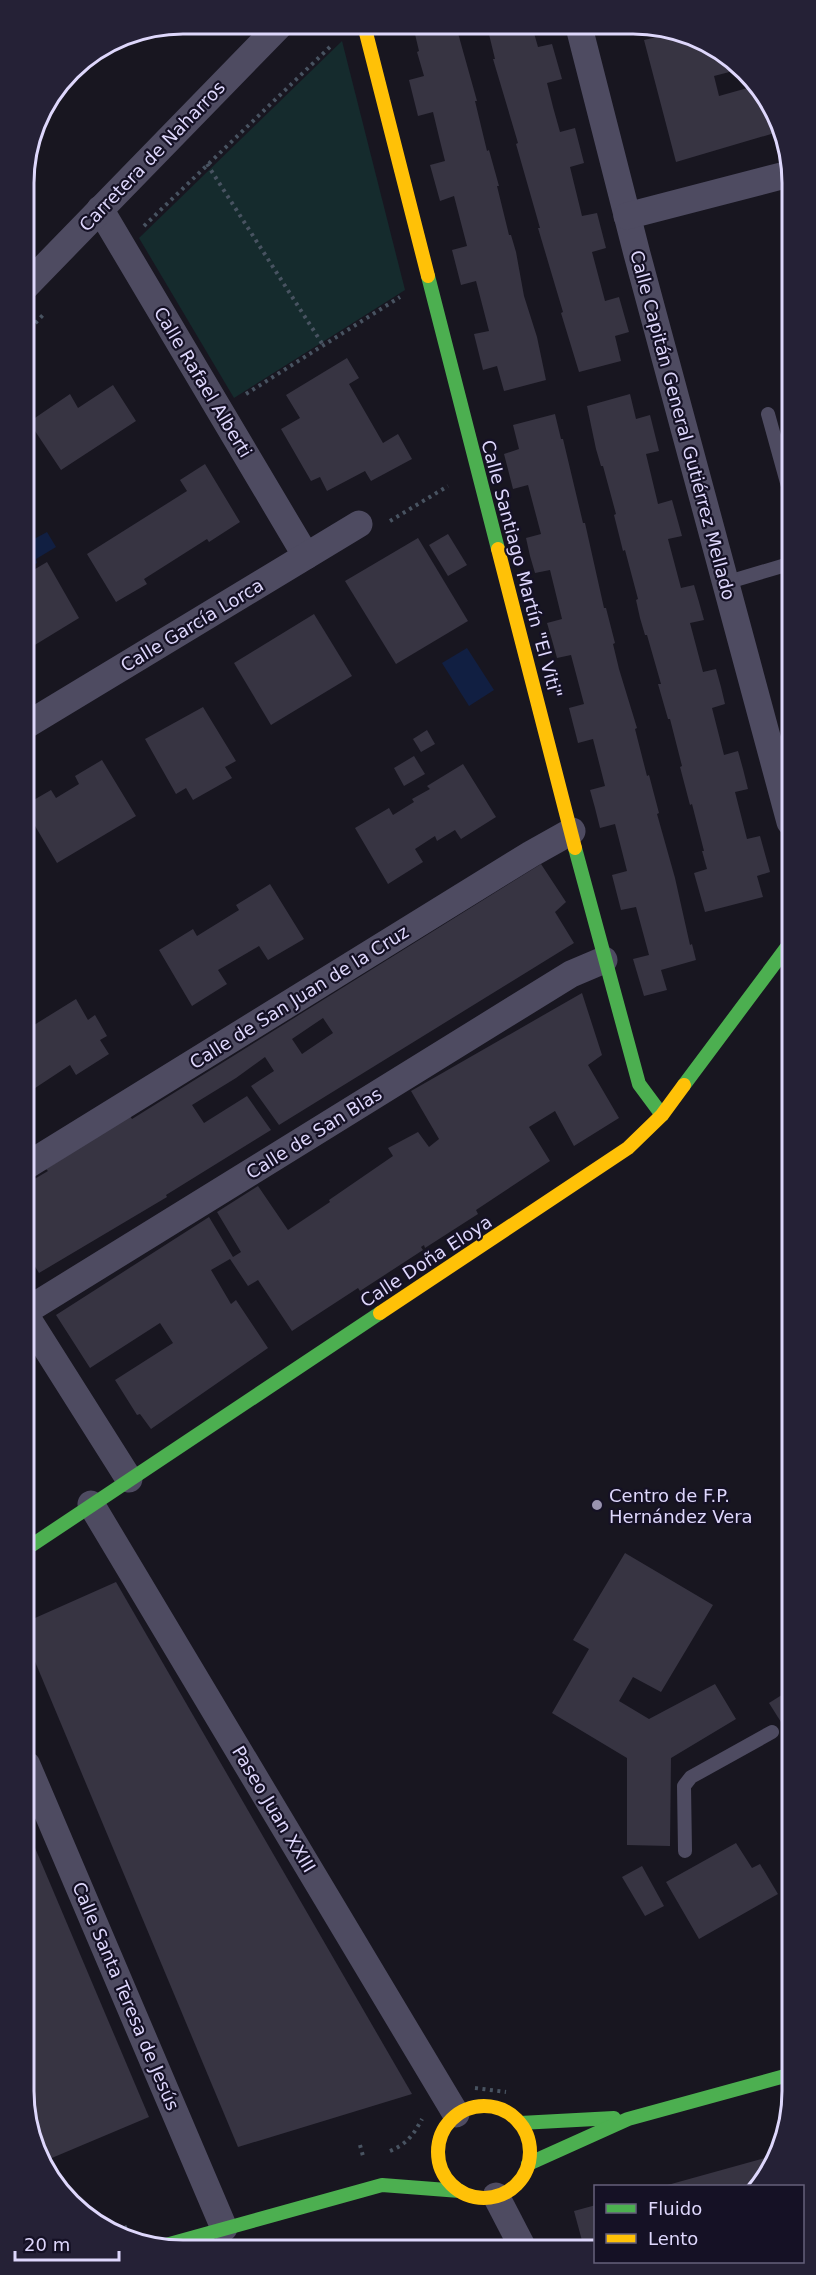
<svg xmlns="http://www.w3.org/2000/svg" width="816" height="2275" font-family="'DejaVu Sans',sans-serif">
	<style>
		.green { fill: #152b2d }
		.water { fill: #111f42 }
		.building { fill: #373442; fill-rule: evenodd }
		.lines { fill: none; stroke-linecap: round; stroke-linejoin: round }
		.path { stroke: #485361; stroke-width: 4; stroke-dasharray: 3 4.5; stroke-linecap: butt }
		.lane { stroke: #4e4b61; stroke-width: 14 }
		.street { stroke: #4e4b61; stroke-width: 27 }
		.fast { stroke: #4caf50; stroke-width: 14 }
		.slow { stroke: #ffc107; stroke-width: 14 }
		.poi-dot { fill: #9993af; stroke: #151125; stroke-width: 2 }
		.labels { text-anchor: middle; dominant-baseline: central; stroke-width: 4.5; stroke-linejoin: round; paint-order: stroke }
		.street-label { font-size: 18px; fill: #ded7fc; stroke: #151125 }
		.poi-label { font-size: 18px; fill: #ded7fc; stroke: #151125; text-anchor: start }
		.rim { fill: none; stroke: #ded7fc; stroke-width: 3 }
	</style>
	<rect width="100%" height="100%" fill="#181620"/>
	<polygon class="green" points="342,41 405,290 234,398 139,238"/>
	<g class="water">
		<polygon points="47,532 56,547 36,559 37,563 25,570 25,544"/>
		<polygon points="467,648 494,690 469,706 442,663"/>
	</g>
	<g class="building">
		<polygon points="397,25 456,26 477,101 475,101 487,151 489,150 499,186 497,186 509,235 511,235 516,252 524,296 537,337 546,380 504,391 497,366 483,370 474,334 489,331 476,281 461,285 452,250 467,246 454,196 440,201 430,165 445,161 439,137 433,112 418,116 409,80 424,76 417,52 419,51 414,30 399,34"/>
		<polygon points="487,26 532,26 538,47 552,44 562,79 547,83 553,107 560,132 575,128 584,163 570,167 582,216 597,213 606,248 592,252 605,301 619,297 629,332 615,336 621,361 579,372 561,313 563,312 538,228 540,228 516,144 518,143 493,59 495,59"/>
		<polygon points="674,33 741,69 714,76 719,96 751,87 749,79 778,132 676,162 644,40"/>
		<polygon points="347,358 359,378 349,384 383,443 398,434 412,459 371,481 365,471 327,491 320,477 311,481 281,429 300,418 286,395"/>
		<polygon points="113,385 136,421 61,470 29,422 70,394 78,408"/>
		<polygon points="630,394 636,419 650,415 659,451 646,454 658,504 672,500 682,536 668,539 681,588 694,585 699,602 704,620 690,623 703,672 716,669 721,687 725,704 712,708 724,755 738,751 743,769 748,789 735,792 747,839 760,836 770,872 757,876 763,897 705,912 694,873 707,869 702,851 704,851 692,804 690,805 680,767 682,766 670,719 668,719 658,684 661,684 647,635 645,635 640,618 636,600 638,599 625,550 623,551 614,515 616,514 603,466 601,466 596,449 587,406"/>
		<polygon points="555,414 561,439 563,439 583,523 585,523 604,608 606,608 615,643 613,644 619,669 637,728 635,729 647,776 649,775 659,813 657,814 675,878 690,945 692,944 696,960 661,970 667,990 644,996 633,959 649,955 636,907 621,910 612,875 627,871 615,824 600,828 595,808 590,790 605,786 593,739 578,743 569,708 584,704 571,655 557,658 552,640 547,623 562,619 550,570 535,573 530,556 526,538 541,534 528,485 513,489 504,454 519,449 513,425"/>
		<polygon points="205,464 240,522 209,542 207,539 144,579 147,584 116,602 87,554 187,491 180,480"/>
		<polygon points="448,534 467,565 448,576 429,545"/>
		<polygon points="418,538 468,621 396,664 345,581"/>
		<polygon points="47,562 79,618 25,651 25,575"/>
		<polygon points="314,614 352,676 271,725 234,663"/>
		<polygon points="203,707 236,761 225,767 232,778 193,800 186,788 176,794 145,739"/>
		<polygon points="427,730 435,744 421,752 413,739"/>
		<polygon points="414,756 425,774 404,786 394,768"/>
		<polygon points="102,760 136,816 57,863 25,809 25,805 51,790 56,798 79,784 75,776"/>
		<polygon points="463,764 496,817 461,839 455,830 437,841 435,836 415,849 423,862 388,884 355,828 389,808 393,815 414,802 412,799 430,789 427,786"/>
		<path d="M541 864 566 902 555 912 574 943 279 1125 251 1086 274 1071 265 1057 236 1078 192 1105 204 1123 247 1096 271 1130 166 1195 167 1197 39 1273 26 1252V1184L48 1171 46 1169 130 1116 132 1119ZM323 1018 333 1033 302 1054 292 1039Z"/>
		<polygon points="270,884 304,939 268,960 259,946 218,970 227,984 192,1006 159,950 193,929 197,936 239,910 236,905"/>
		<polygon points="582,993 602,1055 588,1065 619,1118 574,1146 555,1111 529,1127 550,1161 476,1210 478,1214 425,1248 424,1245 421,1247 423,1250 360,1291 358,1288 292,1331 258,1280 248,1286 230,1259 211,1270 231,1304 236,1300 268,1348 151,1429 140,1414 137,1415 115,1380 173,1343 160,1323 90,1368 56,1315 209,1217 233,1257 241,1252 217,1212 258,1186 288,1230 330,1202 329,1200 393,1156 388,1148 418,1132 429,1147 439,1139 411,1091"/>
		<polygon points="76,999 88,1020 95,1015 107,1036 100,1040 109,1054 76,1075 70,1065 26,1094 26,1030"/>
		<polygon points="625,1553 713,1605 661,1692 633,1677 619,1701 649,1719 715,1684 736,1719 671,1758 670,1846 627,1845 627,1758 552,1713 589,1649 573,1640"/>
		<polygon points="116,1582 412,2094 238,2147 26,1640 26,1622"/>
		<polygon points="785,1693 791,1703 791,1715 781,1722 769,1703"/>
		<polygon points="27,1829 149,2117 47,2160 27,2123"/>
		<polygon points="736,1843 752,1868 760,1864 778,1894 699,1939 666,1882"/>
		<polygon points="642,1866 664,1906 645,1916 622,1877"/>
		<polygon points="779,2154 759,2186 664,2186"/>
		<polygon points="596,2205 596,2248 584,2248 574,2211"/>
	</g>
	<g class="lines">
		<g class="path">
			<polyline points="207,164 323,345"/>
			<polyline points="144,226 333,44"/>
			<polyline points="25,334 43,315"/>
			<polyline points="246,394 400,297"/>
			<polyline points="390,521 448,486"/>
			<polyline points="475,2088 506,2092"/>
			<polyline points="360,2145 363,2156"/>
			<path d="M390 2151C407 2144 414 2134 422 2119"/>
			<polyline points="118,2230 127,2227"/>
		</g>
		<g class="lane">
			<polyline points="768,414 789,490"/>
			<polyline points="725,583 789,564"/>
			<polyline points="685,1851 684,1786 691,1777 772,1732"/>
		</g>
		<g class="street">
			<polyline points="579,27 637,254 790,822"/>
			<polyline points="100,209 306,556"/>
			<polyline points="627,216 789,174"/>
			<polyline points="25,287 280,25"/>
			<polyline points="25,726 359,524"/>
			<polyline points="26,1166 531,854 572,831"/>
			<polyline points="26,1311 571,974 604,960"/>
			<polyline points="26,1316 129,1479"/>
			<polyline points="91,1504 456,2114"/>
			<polyline points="27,1765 224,2228"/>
			<polyline points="496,2196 523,2248"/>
		</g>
		<g class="fast">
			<polyline points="428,276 498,549"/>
			<polyline points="575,848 639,1084 662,1115"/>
			<polyline points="684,1085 790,943"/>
			<polyline points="26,1549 380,1313"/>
			<polyline points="520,2123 614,2118"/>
			<polyline points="528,2164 628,2119 792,2074"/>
			<polyline points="155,2248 382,2185 460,2191"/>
		</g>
		<g class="slow">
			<polyline points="364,25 428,276"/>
			<polyline points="498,549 575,848"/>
			<polyline points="380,1313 628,1148 662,1115 684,1085"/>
			<circle cx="484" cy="2152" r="46"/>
		</g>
	</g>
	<circle class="poi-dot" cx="597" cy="1505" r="6"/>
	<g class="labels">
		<g class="street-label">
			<text transform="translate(152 156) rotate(-46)">Carretera de Naharros</text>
			<text transform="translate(203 382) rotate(59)">Calle Rafael Alberti</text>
			<text transform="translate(683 425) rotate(75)">Calle Capitán General Gutiérrez Mellado</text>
			<text transform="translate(522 569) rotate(75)">Calle Santiago Martín "El Viti"</text>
			<text transform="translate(192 625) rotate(-31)">Calle García Lorca</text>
			<text transform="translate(299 997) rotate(-32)">Calle de San Juan de la Cruz</text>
			<text transform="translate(314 1133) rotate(-32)">Calle de San Blas</text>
			<text transform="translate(426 1261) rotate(-33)">Calle Doña Eloya</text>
			<text transform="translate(274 1809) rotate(59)">Paseo Juan XXIII</text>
			<text transform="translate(126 1996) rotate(67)">Calle Santa Teresa de Jesús</text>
		</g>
		<g class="poi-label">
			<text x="609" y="1495">Centro de F.P.<tspan x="609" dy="21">Hernández Vera</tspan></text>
		</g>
	</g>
	<path d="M0 0H816V2275H0ZM183 34H633A149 149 0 0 1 782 183V2091A149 149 0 0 1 633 2240H183A149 149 0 0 1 34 2091V183A149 149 0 0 1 183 34Z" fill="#252136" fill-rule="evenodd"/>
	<path class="rim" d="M183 34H633A149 149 0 0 1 782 183V2091A149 149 0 0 1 633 2240H183A149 149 0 0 1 34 2091V183A149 149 0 0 1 183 34Z"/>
	<rect x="594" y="2185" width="210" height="78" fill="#151125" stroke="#65607b" stroke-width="1.5"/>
	<rect x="606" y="2204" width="30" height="9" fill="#4caf50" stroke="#65607b" stroke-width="1.5"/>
	<text x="648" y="2215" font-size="18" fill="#ded7fc">Fluido</text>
	<rect x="606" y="2234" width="30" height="9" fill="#ffc107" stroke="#65607b" stroke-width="1.5"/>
	<text x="648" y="2245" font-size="18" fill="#ded7fc">Lento</text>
	<path d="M15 2251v9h104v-9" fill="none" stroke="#ded7fc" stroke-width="3"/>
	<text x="24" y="2251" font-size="18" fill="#ded7fc" stroke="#151125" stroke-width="4.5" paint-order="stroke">20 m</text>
</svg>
